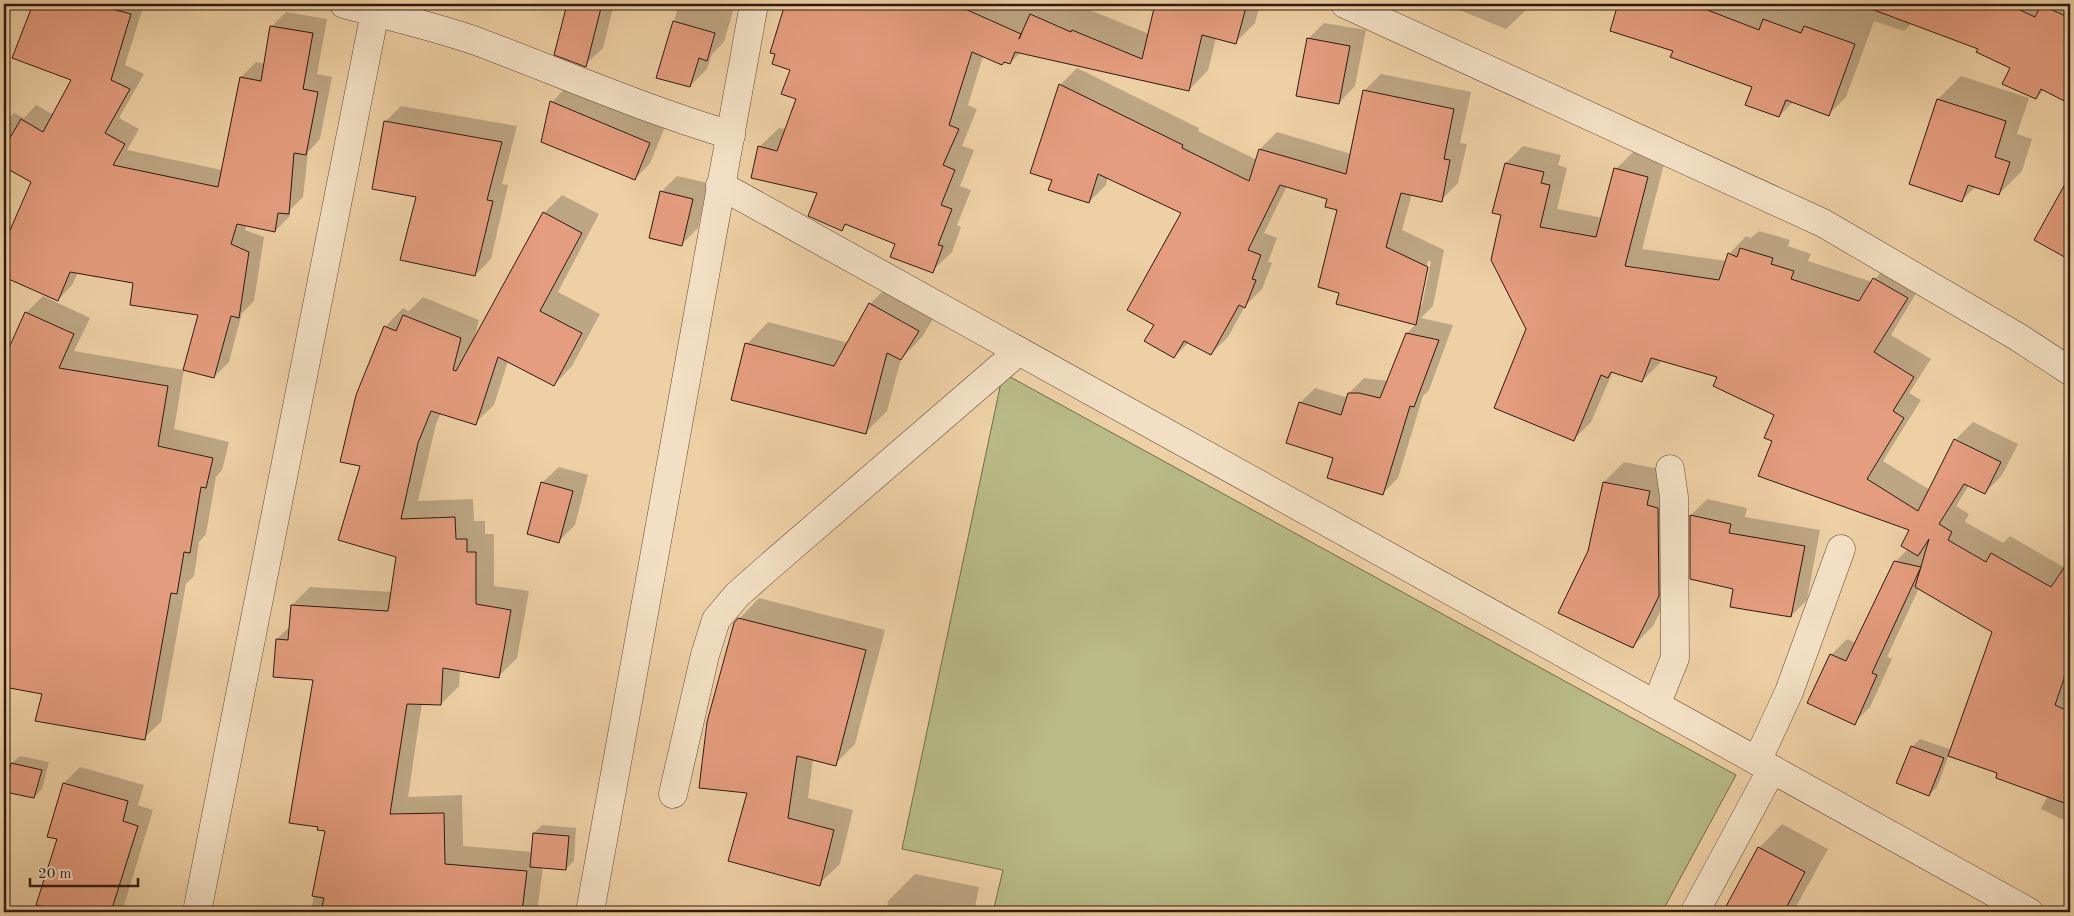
<svg xmlns="http://www.w3.org/2000/svg" width="2074" height="916" font-family="'Old Standard TT',serif">
	<style>
		.green { fill: #b8bb86; stroke: #746a4c }
		.shadow { fill: #0003; fill-rule: evenodd }
		.building { fill: #e49d7e; stroke: #301911 }
		.lines { fill: none; stroke-linecap: round; stroke-linejoin: round }
		.minor-casing { stroke: #5f4736; stroke-width: 29 }
		.minor { stroke: #f3e0c4; stroke-width: 28 }
	</style>
	<rect width="100%" height="100%" fill="#edd0a4"/>
	<filter id="stains"><feTurbulence type="fractalNoise" baseFrequency=".004" numOctaves="4"/><feColorMatrix values="0 0 0 0 .2 0 0 0 0 .09 0 0 0 0 .02 0 0 0 .5 -.17"/></filter>
	<radialGradient id="worn" r=".72"><stop offset=".6" stop-color="#630" stop-opacity="0"/><stop offset="1" stop-color="#630" stop-opacity=".3"/></radialGradient>
	<polygon class="green" points="1003,373 1736,775 1662,912 993,912 1003,870 902,849"/>
	<g class="shadow">
		<polygon points="34,4 144,4 125,65 144,74 119,118 139,129 127,150 222,170 241,77 256,62 265,64 271,27 286,12 327,19 317,74 332,77 320,139 308,152 303,197 290,210 290,216 275,231 247,224 245,230 264,237 254,301 242,313 229,362 214,377 200,314 134,282 78,272 72,285 58,300 4,276 4,247 32,181 4,165 4,123 14,113 24,118 36,105 54,115 73,79 14,57"/>
		<polygon points="567,4 614,4 603,48 585,65"/>
		<polygon points="654,4 735,4 724,42 712,54 707,69 690,86 658,77 677,11"/>
		<polygon points="786,4 1075,4 1149,34 1156,4 1260,4 1255,23 1235,43 1216,38 1208,70 1189,90 1021,52 1010,63 983,56 968,105 977,109 962,146 974,150 960,186 971,190 957,225 961,227 952,252 932,271 897,243 848,223 842,229 818,192 759,147 779,128 786,129 797,98 791,69 777,53 771,52"/>
		<polygon points="1459,4 1527,4 1524,12 1506,29 1457,9"/>
		<polygon points="1612,4 2070,4 2070,102 2044,90 2036,98 2012,67 1979,48 1912,23 1904,31 1874,21 1846,97 1829,114 1793,102 1779,116 1753,86 1675,50 1619,6"/>
		<polygon points="1324,23 1366,30 1355,86 1339,103 1308,39"/>
		<path d="M1077 68 1199 128 1198 131 1257 160 1260 149 1277 132 1351 154 1364 91 1381 74 1471 92 1460 143 1467 144 1458 183 1441 200 1412 194 1402 230 1444 250 1433 306 1421 318 1453 325 1429 390 1423 396 1398 478 1382 494 1334 457 1300 403 1315 388 1348 398 1349 393 1364 378 1388 381 1407 333 1416 324 1338 303 1340 292 1339 209 1329 198 1287 186 1264 233 1277 238 1268 262 1272 263 1262 289 1245 306 1228 337 1211 354 1189 342 1174 357 1156 324 1183 213 1108 177 1106 185 1089 202 1054 179 1060 85ZM1428 261H1431L1422 305H1419Z"/>
		<polygon points="1961,76 2029,98 2017,134 2032,139 2022,171 1999,194 1976,186 1962,200 1910,184 1938,99"/>
		<polygon points="567,86 665,127 650,163 635,179 552,102"/>
		<polygon points="401,106 517,126 502,184 508,185 491,259 475,275 418,196 385,122"/>
		<polygon points="1523,146 1561,155 1558,165 1567,168 1557,209 1603,218 1616,169 1633,152 1665,160 1642,249 1726,261 1729,254 1746,236 1751,238 1759,231 1790,240 1788,246 1811,254 1808,261 1872,282 1892,261 1924,280 1891,335 1931,359 1909,393 1921,400 1883,461 1930,490 1955,440 1973,422 2018,444 2002,475 1985,493 1969,485 1956,506 1969,514 1965,522 2003,543 2010,536 2065,568 2070,561 2070,823 2041,809 2048,795 1999,772 1949,755 1937,787 1929,795 1912,747 1920,739 1952,750 1994,631 1919,588 1887,657 1892,659 1870,707 1854,723 1831,655 1847,639 1856,643 1895,562 1908,549 1911,529 1773,440 1776,415 1718,376 1661,359 1660,363 1642,381 1613,371 1591,422 1574,439 1527,329 1503,214 1506,163"/>
		<polygon points="677,176 708,183 698,228 682,244 661,192"/>
		<polygon points="2070,177 2070,258 2036,239"/>
		<polygon points="562,195 599,214 558,292 600,314 572,366 554,385 508,361 494,405 475,423 441,413 436,424 418,501 473,499 474,521 485,521 485,534 494,534 494,586 529,591 517,658 498,677 460,670 459,686 441,704 422,703 408,797 462,795 463,846 532,852 534,833 542,825 576,828 574,861 566,869 543,867 537,912 311,912 326,830 314,679 277,639 290,626 292,605 310,587 392,592 398,556 362,465 385,327 403,308 409,311 423,297 479,320 474,339 544,213"/>
		<polygon points="892,282 939,309 922,337 901,359 887,411 865,433 747,344 768,322 849,343 870,304"/>
		<polygon points="43,296 90,318 74,351 184,370 174,429 229,442 222,470 216,477 206,534 199,542 194,576 186,584 161,722 144,738 44,693 4,686 4,345 10,347 26,313"/>
		<polygon points="1624,462 1669,471 1679,574 1653,626 1632,647 1589,552 1604,482"/>
		<polygon points="559,467 588,475 575,525 559,541 542,483"/>
		<polygon points="1707,499 1747,508 1745,517 1820,530 1807,600 1791,616 1735,588 1691,578 1691,515"/>
		<polygon points="759,598 885,630 855,744 835,764 813,759 808,798 853,810 840,864 819,884 748,792 739,619"/>
		<polygon points="20,756 49,762 42,789 34,797 12,763"/>
		<polygon points="80,767 144,785 138,805 153,810 123,909 120,912 66,912 38,904 59,838 64,783"/>
		<polygon points="1782,824 1828,849 1793,912 1724,912 1759,848"/>
		<polygon points="915,874 979,887 974,912 886,912 888,901"/>
	</g>
	<g class="building">
		<polygon points="33,4 117,4 115,10 131,14 111,80 130,89 105,133 125,144 113,165 218,187 240,77 261,81 270,26 313,33 303,89 318,92 306,155 294,153 289,214 278,213 275,232 237,224 231,244 249,252 239,318 231,316 214,378 183,370 198,315 130,305 133,283 70,272 58,301 4,277 4,244 31,182 4,167 4,148 21,119 43,132 71,80 12,58"/>
		<polygon points="567,4 602,4 586,67 554,55"/>
		<polygon points="785,4 954,4 1021,34 1019,39 1030,14 1071,32 1072,30 1142,59 1155,4 1247,4 1236,44 1202,35 1189,91 1015,52 1010,64 1004,62 1002,65 972,52 949,125 959,129 943,165 955,170 941,205 952,209 938,245 943,246 933,273 890,257 895,244 845,224 842,231 808,216 817,193 751,178 758,146 777,151 796,99 781,94 790,70 772,64 775,54 770,53"/>
		<polygon points="1618,4 1692,4 1759,30 1763,19 1801,33 1804,26 1855,44 1829,116 1786,100 1779,117 1745,105 1752,87 1670,57 1673,51 1610,31"/>
		<polygon points="1866,4 2007,4 2035,17 2041,5 2070,18 2070,104 2041,89 2036,99 2002,84 2010,68 1976,52 1978,49 1866,7"/>
		<polygon points="673,21 715,33 707,61 699,58 690,87 656,78"/>
		<polygon points="1307,38 1350,46 1339,104 1296,96"/>
		<polygon points="1059,84 1183,145 1182,148 1249,181 1259,149 1346,174 1363,90 1454,109 1444,159 1450,160 1442,202 1401,193 1386,247 1428,267 1416,325 1336,304 1339,293 1318,287 1337,210 1325,207 1327,199 1280,185 1248,250 1261,255 1252,279 1256,280 1245,308 1239,305 1211,355 1184,341 1174,358 1144,341 1154,325 1127,310 1181,213 1098,174 1089,203 1048,190 1052,180 1030,173"/>
		<polygon points="1937,99 2006,121 1995,157 2010,162 1999,195 1968,185 1962,202 1909,184"/>
		<polygon points="550,101 650,143 635,180 541,142"/>
		<polygon points="384,121 502,142 487,200 493,201 475,276 400,260 416,197 372,189"/>
		<polygon points="1505,163 1544,172 1541,183 1550,185 1540,227 1596,237 1614,168 1648,177 1625,266 1719,280 1728,253 1737,257 1740,248 1773,258 1771,264 1794,271 1791,279 1859,301 1873,278 1908,298 1874,352 1914,377 1893,411 1904,418 1867,479 1918,511 1954,439 2001,462 1985,494 1964,484 1939,524 1952,532 1948,540 1986,562 1991,553 2051,587 2070,559 2070,661 2055,705 2070,712 2070,805 1996,778 1997,773 1948,756 1992,632 1915,587 1929,539 1918,556 1901,546 1909,530 1758,476 1772,441 1764,438 1774,415 1713,386 1717,377 1651,358 1642,382 1611,372 1608,378 1601,375 1574,441 1494,408 1526,329 1491,260 1501,215 1492,213"/>
		<polygon points="2070,175 2070,260 2034,240"/>
		<polygon points="660,191 693,199 682,246 649,238"/>
		<polygon points="543,212 582,233 540,311 582,333 554,386 498,357 476,425 431,411 418,443 401,519 455,517 456,539 467,539 467,552 476,552 476,604 511,610 499,678 443,668 441,705 407,704 390,814 444,813 445,864 527,871 522,912 321,912 324,898 312,896 325,831 317,830 318,827 289,823 313,680 273,677 276,639 288,640 291,605 388,611 396,557 338,540 360,466 340,462 356,395 384,326 396,331 403,315 461,338 453,370 456,371"/>
		<polygon points="869,303 919,331 901,360 887,353 866,434 731,400 745,343 834,366"/>
		<polygon points="25,312 74,334 59,368 168,386 158,446 213,458 206,488 201,487 190,553 184,552 177,594 171,593 145,740 35,721 42,694 4,687 4,359"/>
		<polygon points="1406,333 1439,340 1414,407 1410,406 1383,495 1327,478 1333,458 1286,443 1299,402 1341,415 1348,393 1359,393 1380,398"/>
		<polygon points="541,482 573,491 559,543 527,534"/>
		<polygon points="1603,482 1650,491 1647,505 1658,508 1659,596 1633,648 1558,613 1588,551"/>
		<polygon points="1690,515 1731,524 1729,533 1805,546 1791,617 1730,607 1733,589 1690,579"/>
		<polygon points="1894,561 1921,567 1872,673 1877,675 1855,725 1807,703 1830,654 1846,661"/>
		<polygon points="738,618 866,650 836,766 797,756 788,818 834,830 820,886 728,861 747,793 699,788 707,722 734,623"/>
		<polygon points="1911,746 1944,758 1929,796 1896,783"/>
		<polygon points="11,763 42,770 34,798 5,792"/>
		<polygon points="63,783 128,801 123,821 138,826 111,912 62,912 36,905 57,839 47,837"/>
		<polygon points="533,833 569,836 566,870 530,867"/>
		<polygon points="1758,847 1805,872 1784,912 1723,912"/>
	</g>
	<g class="lines">
		<defs>
			<g id="minor">
				<path d="M344 4C388 16 433 26 476 41 561 73 644 109 731 135"/>
				<polyline points="1345,4 1823,223 2018,337 2070,371"/>
				<polyline points="720,185 2029,912"/>
				<polyline points="1656,705 1675,658 1674,497 1670,469"/>
				<polyline points="1757,761 1789,692 1841,549"/>
				<polyline points="673,794 705,655 716,620 737,595 771,565 1019,351"/>
				<polyline points="197,912 375,12"/>
				<polyline points="590,912 754,4"/>
				<polyline points="1695,912 1772,769"/>
			</g>
		</defs>
		<use href="#minor" class="minor-casing"/>
		<use href="#minor" class="minor"/>
	</g>
	<rect width="2074" height="916" fill="none" stroke="#edd0a4" stroke-width="20"/>
	<rect x="5" y="5" width="2064" height="906" fill="none" stroke="#301911" stroke-width="2.5"/>
	<rect x="10" y="10" width="2054" height="896" fill="none" stroke="#301911"/>
	<path d="M30 878v8h108v-8" fill="none" stroke="#301911" stroke-width="2.5"/>
	<text x="38" y="878" font-size="15" fill="#301911" stroke="#f3e0c4" stroke-width="4" paint-order="stroke">20 m</text>
	<rect width="100%" height="100%" filter="url(#stains)"/>
	<rect width="100%" height="100%" fill="url(#worn)"/>
</svg>
